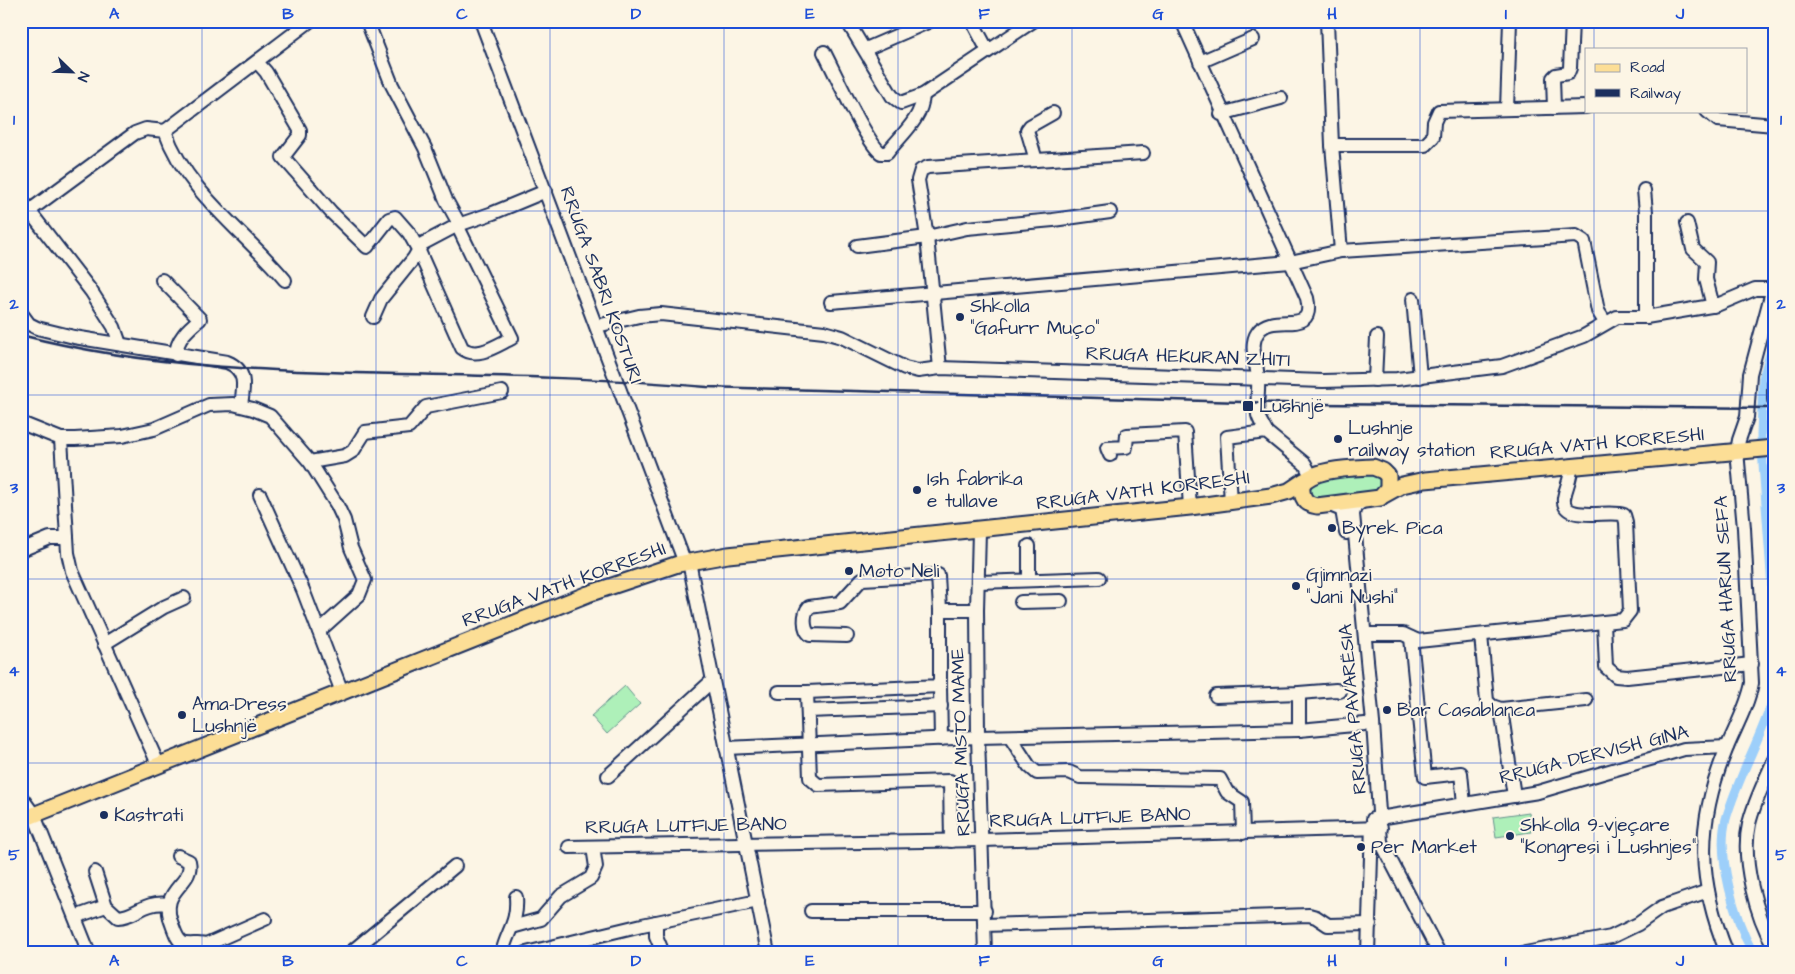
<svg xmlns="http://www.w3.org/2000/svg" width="1795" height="974" font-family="'Architects Daughter',sans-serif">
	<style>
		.green { fill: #aef0b9; stroke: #64908c }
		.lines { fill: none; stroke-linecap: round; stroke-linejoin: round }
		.canal { stroke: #9dcffa; stroke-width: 9 }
		.minor-casing { stroke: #1b2f5e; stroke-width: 16 }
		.major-casing { stroke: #1b2f5e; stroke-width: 19 }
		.minor { stroke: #fcf5e5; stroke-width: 12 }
		.major { stroke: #fcde96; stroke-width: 15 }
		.rail { stroke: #1b2f5e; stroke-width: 2.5 }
		.grid { fill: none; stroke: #1d4ed8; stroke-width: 1; stroke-opacity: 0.55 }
		.poi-dot { fill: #1b2f5e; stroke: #fcf5e5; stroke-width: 2 }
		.labels { text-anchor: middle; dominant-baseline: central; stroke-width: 4; stroke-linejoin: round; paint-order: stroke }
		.street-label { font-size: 19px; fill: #1b2f5e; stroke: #fcf5e5 }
		.poi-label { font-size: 19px; fill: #1b2f5e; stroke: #fcf5e5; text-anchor: start }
		.neatline { fill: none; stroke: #1d4ed8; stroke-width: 2 }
		.grid-label { font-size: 16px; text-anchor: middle; font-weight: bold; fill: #1d4ed8 }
	</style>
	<rect width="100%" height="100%" fill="#fcf5e5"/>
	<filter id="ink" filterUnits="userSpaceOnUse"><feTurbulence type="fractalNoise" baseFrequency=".02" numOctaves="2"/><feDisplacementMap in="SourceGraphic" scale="10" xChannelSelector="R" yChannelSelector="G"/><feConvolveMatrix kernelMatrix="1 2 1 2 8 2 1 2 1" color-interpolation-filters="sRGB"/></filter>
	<g filter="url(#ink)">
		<g class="green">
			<polygon points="1370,474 1380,478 1382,484 1379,491 1322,499 1315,499 1310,493 1311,485 1318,479"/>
			<polygon points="625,686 640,704 607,734 591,716"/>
			<polygon points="1529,812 1531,832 1496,837 1493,817"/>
		</g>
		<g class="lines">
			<g class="canal">
				<polyline points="1774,340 1763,378 1761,436 1774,615"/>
				<path d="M1753 953C1735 920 1716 855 1726 819 1738 777 1761 738 1774 696"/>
			</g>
			<defs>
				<g id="minor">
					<polyline points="481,21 685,563"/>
					<polyline points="847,21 892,96 901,103 923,95 1033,21"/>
					<polyline points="972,21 988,51"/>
					<path d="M1182 21 1307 298C1316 339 1273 310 1258 332 1248 346 1258 365 1258 380 1259 391 1256 404 1258 415 1259 420 1264 427 1266 432"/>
					<polyline points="1327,21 1332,145 1341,251"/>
					<polyline points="868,48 928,22"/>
					<path d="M824 52C835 73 866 142 881 153H887C901 135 922 119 923 95"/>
					<path d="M257 62 266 72 300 130V135L283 157 331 212 367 247 389 219 395 217 409 233 418 249 462 348C477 360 497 345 512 338L459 229 457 220 446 200 425 148 392 85 367 21"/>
					<polyline points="1200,62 1253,39"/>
					<polyline points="1554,108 1553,78 1556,75 1568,73 1570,68 1572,21"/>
					<polyline points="1507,109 1510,21"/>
					<polyline points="1707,111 1718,120 1774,125"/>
					<polyline points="1221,114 1281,98"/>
					<path d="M165 131C186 192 245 232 285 280"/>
					<polyline points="1332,145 1425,145 1433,137 1434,122 1439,111 1586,107"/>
					<polyline points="1036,160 1027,130 1030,126 1053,113"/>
					<polyline points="1644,190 1646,212 1646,317"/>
					<polyline points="30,212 91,291 114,327 120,344"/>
					<polyline points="21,217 135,133 146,129 165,131 310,21"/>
					<polyline points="1687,223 1693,249 1707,262 1706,279 1713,306"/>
					<polyline points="857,246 927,237 967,228 1053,220 1110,212"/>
					<path d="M162 280 200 319C189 328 176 339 176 355"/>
					<polyline points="1413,299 1420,377"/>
					<polyline points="831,302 1290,262 1341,251 1576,236 1584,241 1598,311 1605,322"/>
					<path d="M21 313 29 324 37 328 74 337 227 362C247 370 244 386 241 405"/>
					<polyline points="373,317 381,299 414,258 422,244 458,225 493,213 546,191"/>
					<polyline points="597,326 639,316 661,314 824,332 842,337 905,368 918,371 940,368 1323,381 1397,379 1502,366 1584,336 1617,317 1646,317 1717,305 1755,289 1772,289"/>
					<polyline points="940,368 927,237 918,180 921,170 928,167 1143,153"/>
					<polyline points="1375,380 1377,337"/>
					<polyline points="1774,383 1774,400"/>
					<polyline points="21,423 61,439 75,439 122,436 154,429 209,405 233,404 253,409 270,416 310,462 337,505 344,520 351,548 365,580 359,595 319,631"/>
					<polyline points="61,439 68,553 72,571 158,764"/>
					<polyline points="1110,455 1107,448 1126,447 1127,435 1185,432 1190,507"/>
					<polyline points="310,462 345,456 353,451 365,432 409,427 426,407 502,392"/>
					<polyline points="260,495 303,590 342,692"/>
					<polyline points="1363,501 1355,507 1353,514 1373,723 1381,842 1439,953"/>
					<polyline points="1231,502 1227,437 1266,432 1305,464 1311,476"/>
					<polyline points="1330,505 1342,510 1346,533"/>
					<polyline points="979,530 977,610 978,737 985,953"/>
					<polyline points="1029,546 1029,580"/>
					<polyline points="21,550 50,538 67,538"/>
					<polyline points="689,562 768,953"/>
					<polyline points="978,582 1099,578"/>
					<polyline points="1021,602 1061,601"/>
					<polyline points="1604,622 1606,667 1616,676 1627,677 1752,664"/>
					<path d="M1365 634H1403L1418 641 1623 620 1630 611 1626 522 1624 515C1610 509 1561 524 1564 498 1566 486 1571 480 1571 467"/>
					<polyline points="1481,635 1487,701 1492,706 1501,709"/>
					<path d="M847 636 810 635C803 629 803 614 809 607L840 603 862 579 938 575 940 610"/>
					<polyline points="1411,638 1425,777 1461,773 1464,804"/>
					<polyline points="104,644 164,607 184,598"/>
					<polyline points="940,686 941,739"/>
					<polyline points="779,692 807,692"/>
					<polyline points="1299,693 1299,730"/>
					<polyline points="1216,696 1299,693 1336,690 1340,691"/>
					<polyline points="808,711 941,706"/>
					<polyline points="1010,737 1029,766 1037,773 1069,772 1080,777 1220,779 1227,792 1242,802 1243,833"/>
					<polyline points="726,748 978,737 1299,730 1365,724"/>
					<path d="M1774 760C1765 781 1754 802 1749 824 1741 859 1756 916 1774 946"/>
					<polyline points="608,776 713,680"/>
					<polyline points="1514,796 1501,709 1586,700"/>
					<polyline points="21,797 34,815 89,953"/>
					<polyline points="1373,819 1538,792 1684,749 1727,747"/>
					<polyline points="951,841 950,781 818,785 810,778 807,692 940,686 940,610 977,610"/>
					<polyline points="569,847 983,840 1381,828"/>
					<path d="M178 856 189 861C195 886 156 888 173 927 175 932 177 940 183 943 190 946 198 942 206 945L210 953"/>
					<path d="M95 872 106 906 118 917C137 916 143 901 168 904"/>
					<polyline points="811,911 985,911"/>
					<polyline points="75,917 106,906"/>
					<polyline points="656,922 656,936 663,953"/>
					<polyline points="985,925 1309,915 1316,917 1328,925 1370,924"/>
					<polyline points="512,927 541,919 561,896 591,878 596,867 593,847"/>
					<polyline points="206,945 265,919"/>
					<polyline points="350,953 455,866"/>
					<path d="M502 953C507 931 518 923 516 897"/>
					<polyline points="526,953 642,925 758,901"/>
					<polyline points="1368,953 1372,824"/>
					<polyline points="1525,953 1611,937 1638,924 1662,907 1708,891"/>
					<path d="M1727 953C1698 882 1696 826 1724 755 1733 731 1747 709 1752 683L1744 528 1737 451 1739 440 1747 417 1750 374 1774 284"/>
				</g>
				<g id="major">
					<path d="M1373 467 1383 471 1388 476V489L1380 498 1317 506C1305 504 1301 497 1302 485 1311 468 1355 468 1373 467Z"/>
					<polyline points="1384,495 1402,485 1425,480 1774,448"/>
					<polyline points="21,820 588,594 678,564 728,555 1190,507 1271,496 1289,491 1304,481"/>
				</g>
			</defs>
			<use href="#minor" class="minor-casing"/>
			<use href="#major" class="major-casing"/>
			<use href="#minor" class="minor"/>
			<use href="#major" class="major"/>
			<path class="rail" d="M21 335C148 368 270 371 400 374 503 376 605 378 707 387L1317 404 1774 408"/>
		</g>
	</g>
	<path class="grid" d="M202 21V953M376 21V953M550 21V953M724 21V953M898 21V953M1072 21V953M1246 21V953M1420 21V953M1594 21V49M1594 111V953M21 211H1774M21 395H1774M21 579H1774M21 763H1774"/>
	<g class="poi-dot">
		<circle cx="960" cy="317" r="5"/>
		<rect x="1242" y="400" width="12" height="12" rx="2.5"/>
		<circle cx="1338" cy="439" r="5"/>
		<circle cx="917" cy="490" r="5"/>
		<circle cx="1332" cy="528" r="5"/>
		<circle cx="849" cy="571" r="5"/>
		<circle cx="1296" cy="586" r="5"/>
		<circle cx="1387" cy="710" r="5"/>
		<circle cx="182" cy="715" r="5"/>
		<circle cx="104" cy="815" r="5"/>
		<circle cx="1510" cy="836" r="5"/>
		<circle cx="1361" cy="847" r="5"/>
	</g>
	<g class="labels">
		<g class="street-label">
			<text transform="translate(601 285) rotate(70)">RRUGA SABRI KOSTURI</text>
			<text transform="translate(1188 357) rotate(2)">RRUGA HEKURAN ZHITI</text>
			<text transform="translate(1597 444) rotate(-5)">RRUGA VATH KORRESHI</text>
			<text transform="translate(1143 491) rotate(-7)">RRUGA VATH KORRESHI</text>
			<text transform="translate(564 585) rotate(-20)">RRUGA VATH KORRESHI</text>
			<text transform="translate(1726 589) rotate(-93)">RRUGA HARUN SEFA</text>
			<text transform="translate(1353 709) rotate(-95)">RRUGA PAVARËSIA</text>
			<text transform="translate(961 742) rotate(-92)">RRUGA MISTO MAME</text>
			<text transform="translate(1594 755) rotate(-14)">RRUGA DERVISH GINA</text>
			<text transform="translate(1090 818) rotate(-2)">RRUGA LUTFIJE BANO</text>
			<text transform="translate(686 826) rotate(-1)">RRUGA LUTFIJE BANO</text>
		</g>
		<g class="poi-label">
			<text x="970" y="306">Shkolla<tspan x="970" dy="22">"Gafurr Muço"</tspan></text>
			<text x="1259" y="406">Lushnjë</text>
			<text x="1348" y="428">Lushnje<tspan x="1348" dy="22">railway station</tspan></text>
			<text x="927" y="479">Ish fabrika<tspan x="927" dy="22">e tullave</tspan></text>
			<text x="1342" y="528">Byrek Pica</text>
			<text x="859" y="571">Moto Neli</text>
			<text x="1306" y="575">Gjimnazi<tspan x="1306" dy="22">"Jani Nushi"</tspan></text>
			<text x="192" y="704">Ama-Dress<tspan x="192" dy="22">Lushnjë</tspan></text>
			<text x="1397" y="710">Bar Casablanca</text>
			<text x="114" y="815">Kastrati</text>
			<text x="1520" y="825">Shkolla 9-vjeçare<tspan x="1520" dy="22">"Kongresi i Lushnjes"</tspan></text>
			<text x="1371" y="847">Per Market</text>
		</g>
	</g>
	<rect width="1795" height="974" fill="none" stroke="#fcf5e5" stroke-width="55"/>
	<rect x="1585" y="48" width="162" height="65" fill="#fcf5e5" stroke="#a2a6af"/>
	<rect x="1595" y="64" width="25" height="8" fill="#fcde96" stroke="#a2a6af"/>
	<text x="1630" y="72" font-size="15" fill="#1b2f5e">Road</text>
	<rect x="1595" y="89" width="25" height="8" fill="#1b2f5e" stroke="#a2a6af"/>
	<text x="1630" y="98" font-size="15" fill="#1b2f5e">Railway</text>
	<g transform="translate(72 72) rotate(113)" stroke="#fcf5e5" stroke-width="4" paint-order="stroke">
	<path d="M0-4L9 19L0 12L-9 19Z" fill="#1b2f5e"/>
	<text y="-8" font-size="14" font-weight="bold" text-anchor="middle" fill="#1b2f5e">N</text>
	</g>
	<rect x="28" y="28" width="1740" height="918" class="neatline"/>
	<g class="grid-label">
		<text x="114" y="19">A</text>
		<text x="288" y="19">B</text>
		<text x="462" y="19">C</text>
		<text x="636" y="19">D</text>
		<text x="810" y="19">E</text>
		<text x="984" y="19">F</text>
		<text x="1158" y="19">G</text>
		<text x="1332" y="19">H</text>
		<text x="1506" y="19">I</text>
		<text x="1680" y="19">J</text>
		<text x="14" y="125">1</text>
		<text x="1781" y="125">1</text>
		<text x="14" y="309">2</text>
		<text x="1781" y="309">2</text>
		<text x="14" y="493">3</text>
		<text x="1781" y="493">3</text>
		<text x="14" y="676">4</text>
		<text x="1781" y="676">4</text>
		<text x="14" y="860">5</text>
		<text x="1781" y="860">5</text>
		<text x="114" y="966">A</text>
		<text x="288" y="966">B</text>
		<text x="462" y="966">C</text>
		<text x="636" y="966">D</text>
		<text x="810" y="966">E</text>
		<text x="984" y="966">F</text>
		<text x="1158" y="966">G</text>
		<text x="1332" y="966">H</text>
		<text x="1506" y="966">I</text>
		<text x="1680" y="966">J</text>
	</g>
</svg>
